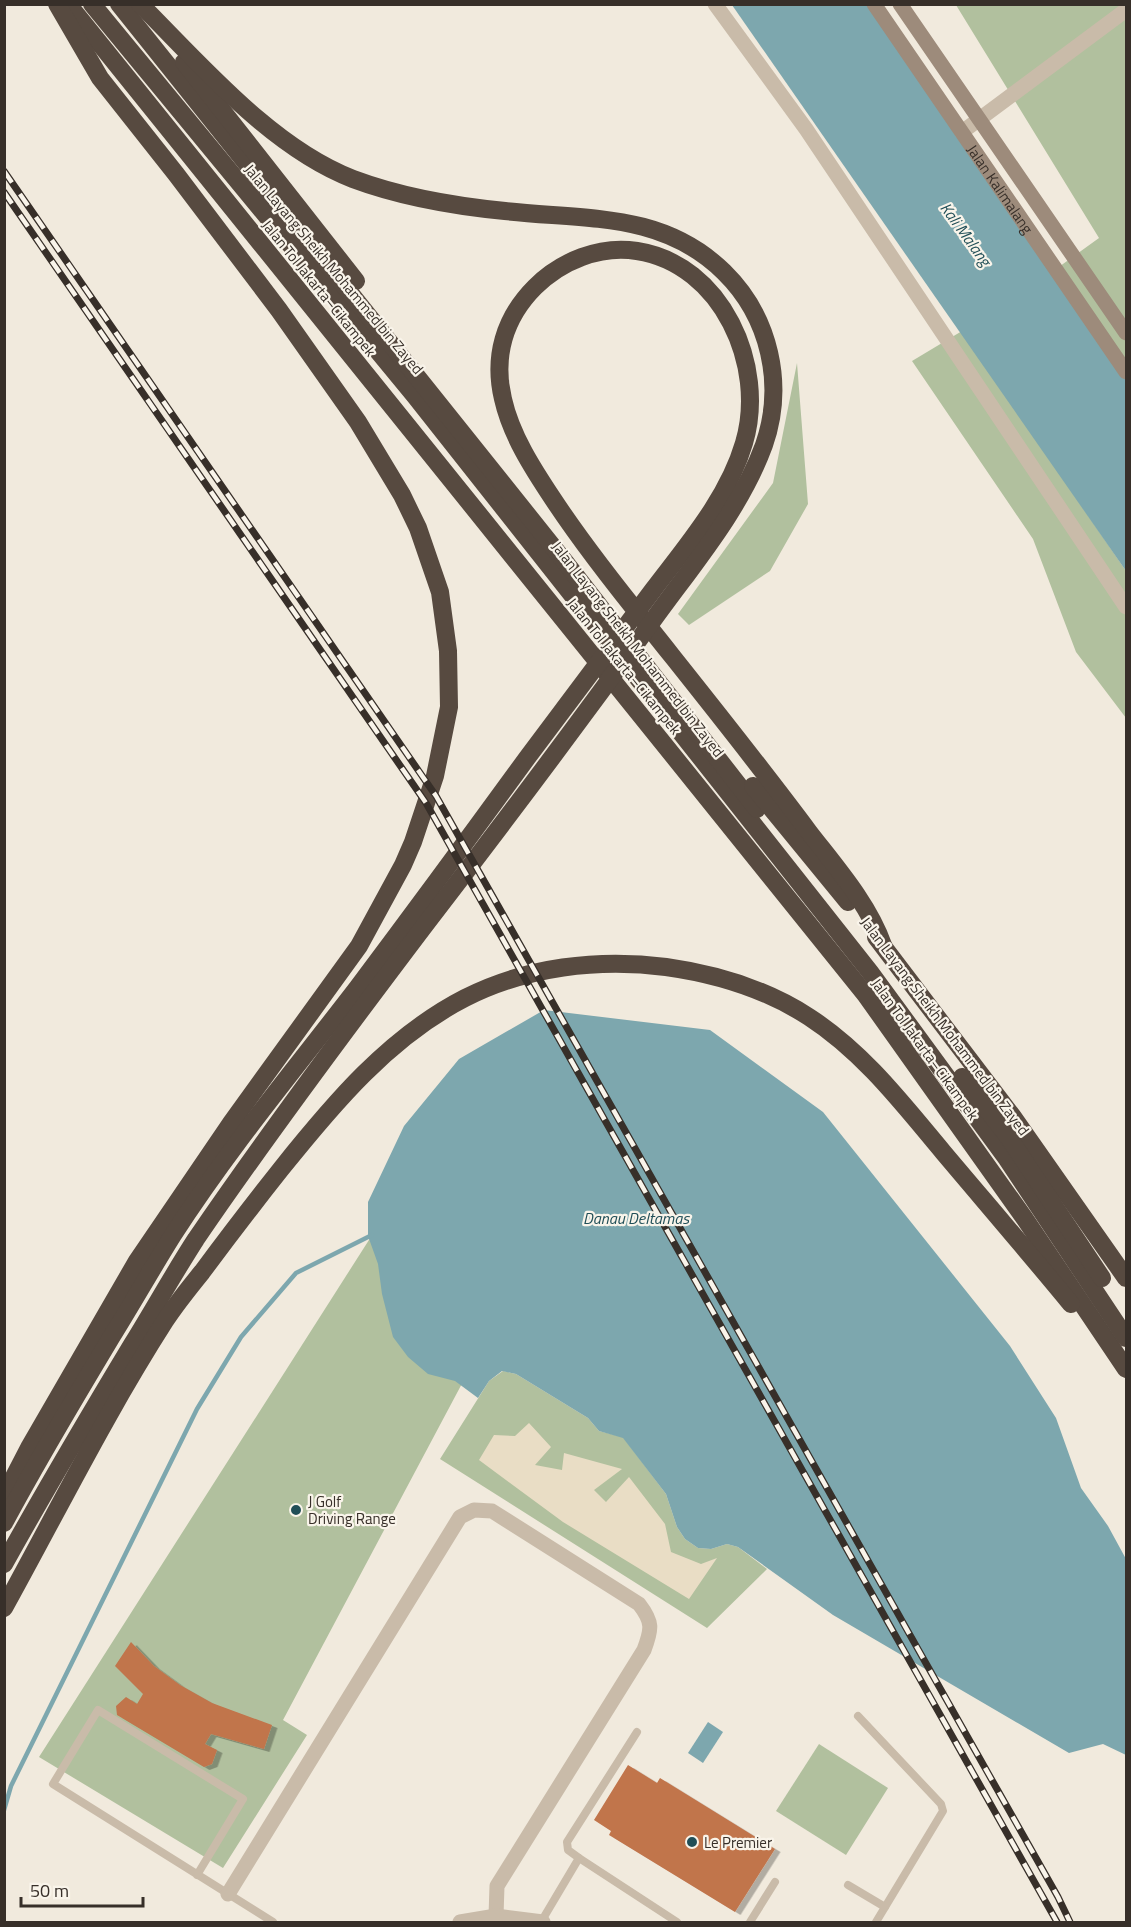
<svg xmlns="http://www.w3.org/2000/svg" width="1131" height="1927" font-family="'Titillium Web',sans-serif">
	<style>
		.green { fill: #b1c09e }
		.plaza { fill: #e9ddc5 }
		.water { fill: #7da7ae }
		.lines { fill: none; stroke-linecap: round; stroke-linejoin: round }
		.stream { stroke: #7da7ae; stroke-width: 4.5 }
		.building { fill: #c1744b; filter: url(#shadow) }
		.lane { stroke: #c9bba9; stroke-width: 8 }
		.street { stroke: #c9bba9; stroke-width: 15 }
		.secondary { stroke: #9d8b7b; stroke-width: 15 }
		.highway { stroke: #574a40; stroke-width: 18 }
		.rail-casing { stroke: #372f29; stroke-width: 7 }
		.rail { stroke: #f9f4ea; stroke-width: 4.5; stroke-dasharray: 14; stroke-linecap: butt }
		.poi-dot { fill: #204e57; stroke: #f9f4ea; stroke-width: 2 }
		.labels { text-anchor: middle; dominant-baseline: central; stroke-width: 4.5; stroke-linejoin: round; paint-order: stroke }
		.street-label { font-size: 15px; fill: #372f29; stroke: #f9f4ea }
		.poi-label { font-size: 15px; fill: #372f29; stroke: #f9f4ea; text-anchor: start }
		.water-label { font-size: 16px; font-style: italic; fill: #204e57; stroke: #f9f4ea }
	</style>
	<defs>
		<filter id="shadow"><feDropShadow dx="5.5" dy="3" stdDeviation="0" flood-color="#0004"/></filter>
	</defs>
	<rect width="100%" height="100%" fill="#f1eadd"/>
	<g class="green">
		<polygon points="956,5 1126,5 1126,374 1056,269 1099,238"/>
		<polygon points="962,331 1126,571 1126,718 1076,652 1033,539 912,361"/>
		<polygon points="797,363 808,504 770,571 689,625 678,614 773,483"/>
		<polygon points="383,1218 507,1299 283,1720 307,1735 223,1868 39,1757"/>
		<polygon points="503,1371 516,1374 588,1418 599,1431 623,1437 666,1494 677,1527 685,1539 698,1548 711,1549 727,1544 738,1547 767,1569 707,1628 440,1459 489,1381"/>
		<polygon points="819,1744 888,1788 846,1855 776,1811"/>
	</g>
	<polygon class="plaza" points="529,1423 551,1447 535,1465 562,1470 564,1453 622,1469 594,1490 606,1502 629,1477 665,1524 671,1552 701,1564 717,1558 689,1599 563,1522 479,1460 494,1435 515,1436"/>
	<g class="water">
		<polygon points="870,4 1126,372 1126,571 732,5"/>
		<polygon points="544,1010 710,1030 823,1112 1010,1346 1056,1418 1081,1488 1108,1526 1126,1559 1126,1755 1103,1744 1069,1753 833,1615 738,1547 727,1544 711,1549 698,1548 685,1539 677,1527 666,1494 623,1438 599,1431 588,1418 516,1374 502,1371 489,1381 478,1398 455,1381 428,1374 408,1357 393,1337 382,1294 378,1264 368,1236 368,1202 404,1126 459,1059"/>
		<polygon points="708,1722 723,1732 703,1763 688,1753"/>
	</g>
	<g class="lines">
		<polyline class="stream" points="4,1810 11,1786 197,1409 241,1337 296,1273 372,1235"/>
	</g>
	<g class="building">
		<polygon points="131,1642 154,1666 180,1685 212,1703 272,1725 264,1749 211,1734 205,1744 217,1750 212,1764 204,1767 117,1715 116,1706 126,1697 137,1704 143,1694 115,1666"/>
		<polygon points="628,1765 657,1783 660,1778 775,1849 735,1912 609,1835 611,1831 594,1820"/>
	</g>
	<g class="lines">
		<g class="lane">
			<polyline points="858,1716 941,1804 943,1811 876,1922"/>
			<polyline points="579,1858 677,1922"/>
			<polyline points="197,1875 243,1799 98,1710 53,1784 273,1922"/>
			<polyline points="848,1885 885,1907"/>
			<polyline points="541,1922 579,1858 568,1850 567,1842 637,1732"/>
			<polyline points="750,1922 775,1882"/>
		</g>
		<g class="street">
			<polyline points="715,4 806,129 1126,607"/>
			<polyline points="962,132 1126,10"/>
			<path d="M228 1894 460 1517 474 1510 492 1511 639 1604C653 1622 652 1629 644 1650L497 1886 496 1916"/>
			<polyline points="460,1922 496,1916 543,1922"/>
		</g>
		<g class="secondary">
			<path id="s1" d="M874 4 1126 372"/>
			<polyline points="900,4 1126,333"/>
		</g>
		<g class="highway">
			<polyline points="68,4 865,994 1025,1219 1126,1369"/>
			<polyline points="92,4 415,396 870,972 1007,1159 1126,1338"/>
			<polyline points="119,4 566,563 757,809"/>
			<polyline points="184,62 356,281"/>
			<polyline points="753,786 848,902"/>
			<polyline points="876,937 1013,1117 1126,1278"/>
			<polyline points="962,1077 1007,1135 1102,1278"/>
			<polyline points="4,1496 30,1446 137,1261 231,1123 359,946 403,865 413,842 435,776 449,707 448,651 440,592 418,528 402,495 358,422 279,310 176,174 100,78 57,4"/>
			<path d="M4 1523C37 1461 73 1401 109 1341 131 1306 151 1270 173 1235 229 1148 295 1069 358 987 415 911 471 835 527 758 569 702 611 646 653 590 687 545 728 498 744 443 767 366 722 264 637 251 600 245 561 261 535 287 504 318 493 357 503 399 511 435 533 469 553 499 582 543 615 585 649 627 703 695 757 762 809 832 836 867 868 903 883 945"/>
			<path d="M4 1564C46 1489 89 1416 133 1343 154 1309 174 1273 196 1239 269 1132 347 1028 425 925 502 825 577 725 651 623 691 567 740 511 764 445 785 385 770 317 724 272 662 211 584 220 505 211 454 206 401 197 353 179 272 148 201 65 140 4"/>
			<path d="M4 1608C57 1512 106 1413 165 1321 176 1304 189 1288 202 1272 228 1237 254 1203 281 1169 333 1104 389 1037 465 998 526 967 598 958 666 967 716 974 766 989 809 1017 863 1052 902 1103 943 1152 986 1203 1029 1253 1071 1304"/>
		</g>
		<defs>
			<g id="rail">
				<polyline points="4,171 436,796 1058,1897 1070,1922"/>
				<polyline points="4,192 426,803 1057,1922"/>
			</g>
		</defs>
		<use href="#rail" class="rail-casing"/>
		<use href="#rail" class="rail"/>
	</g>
	<g class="poi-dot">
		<circle cx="296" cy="1510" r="6"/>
		<circle cx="692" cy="1842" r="6"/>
	</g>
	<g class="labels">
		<g class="street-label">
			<text stroke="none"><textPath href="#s1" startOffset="224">Jalan Kalimalang</textPath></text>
			<text transform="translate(334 269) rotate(50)">Jalan Layang Sheikh Mohammed bin Zayed</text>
			<text transform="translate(319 288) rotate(51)">Jalan Tol Jakarta–Cikampek</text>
			<text transform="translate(638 649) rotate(52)">Jalan Layang Sheikh Mohammed bin Zayed</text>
			<text transform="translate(624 666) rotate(51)">Jalan Tol Jakarta–Cikampek</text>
			<text transform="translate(945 1026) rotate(53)">Jalan Layang Sheikh Mohammed bin Zayed</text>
			<text transform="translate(925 1049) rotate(54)">Jalan Tol Jakarta–Cikampek</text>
		</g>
		<g class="poi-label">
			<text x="308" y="1501">J Golf<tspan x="308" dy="17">Driving Range</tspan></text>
			<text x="704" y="1842">Le Premier</text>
		</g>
		<g class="water-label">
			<text transform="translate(966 234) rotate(54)">Kali Malang</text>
			<text x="636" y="1218">Danau Deltamas</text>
		</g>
	</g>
	<rect width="1131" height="1927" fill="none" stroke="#372f29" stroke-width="12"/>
	<path d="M21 1897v9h122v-9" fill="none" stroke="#372f29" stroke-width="3"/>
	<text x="30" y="1897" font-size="18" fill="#372f29" stroke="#f9f4ea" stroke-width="4.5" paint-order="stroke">50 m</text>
</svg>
